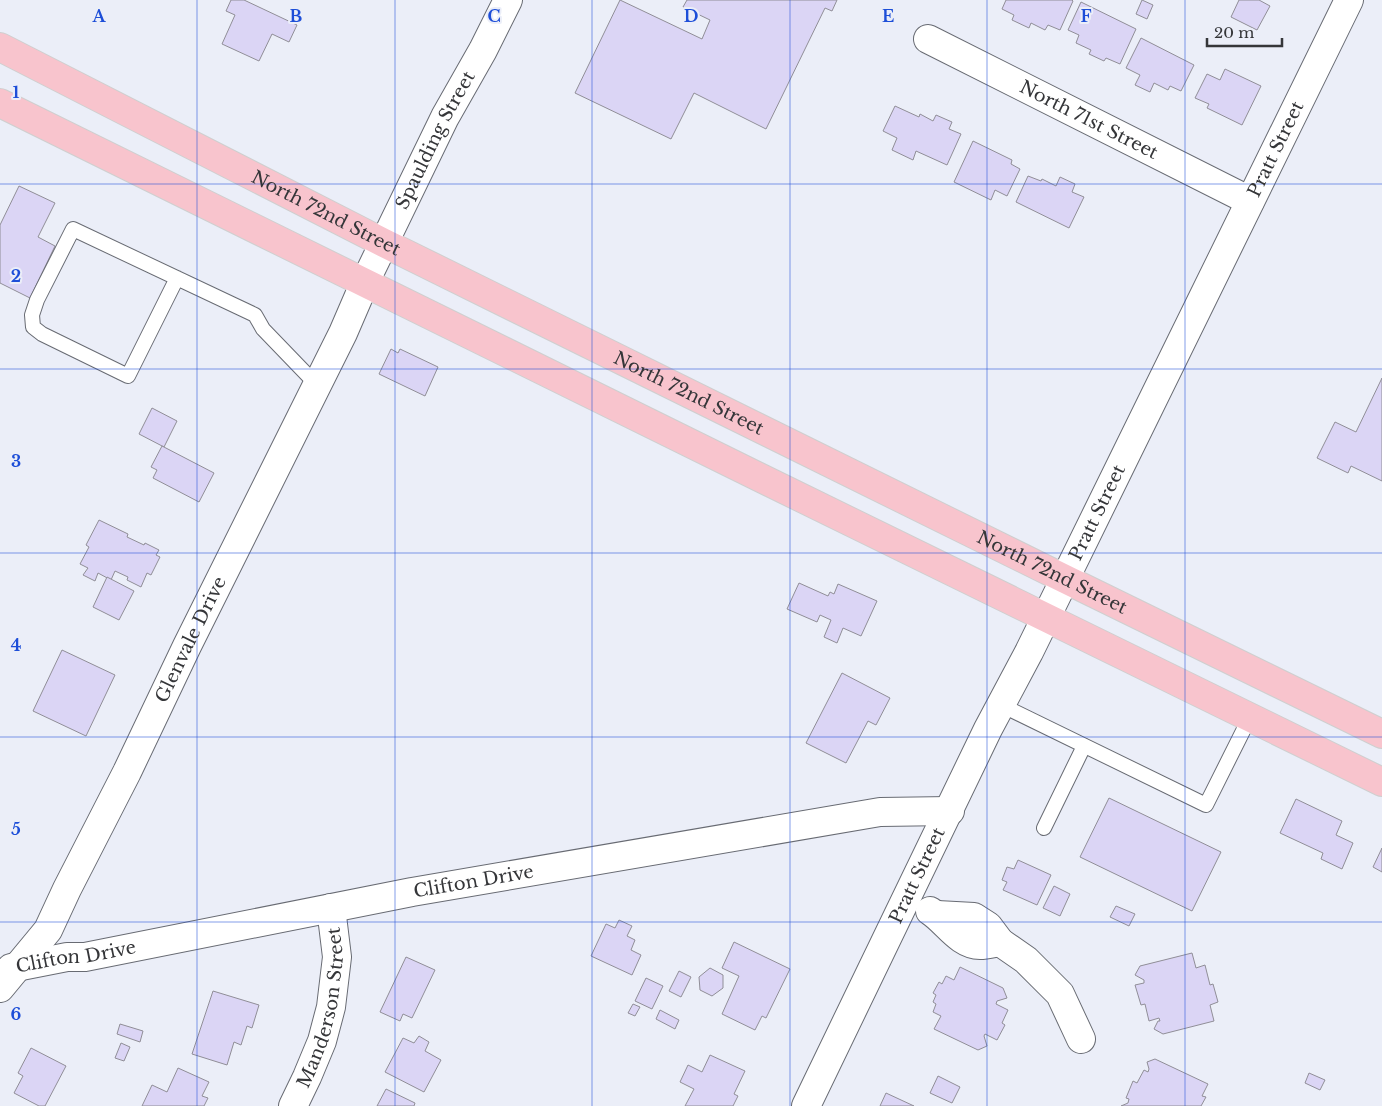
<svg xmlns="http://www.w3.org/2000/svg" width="1382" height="1106" font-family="'Libre Baskerville',serif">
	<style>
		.building { fill: #dbd5f5; stroke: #908e97 }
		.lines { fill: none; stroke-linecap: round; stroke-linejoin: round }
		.service-casing { stroke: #686b73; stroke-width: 16 }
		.minor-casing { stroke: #686b73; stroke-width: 30 }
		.primary-casing { stroke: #cfcfcf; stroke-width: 30 }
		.service { stroke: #fff; stroke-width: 14 }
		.minor { stroke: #fff; stroke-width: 28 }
		.primary { stroke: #f8c4cd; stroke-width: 28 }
		.grid { fill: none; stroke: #1d4ed8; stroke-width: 1; stroke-opacity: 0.55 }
		.labels { text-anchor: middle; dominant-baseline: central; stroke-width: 4; stroke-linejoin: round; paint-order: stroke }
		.street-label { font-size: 18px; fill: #353639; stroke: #ebeef8 }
		.grid-label { font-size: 16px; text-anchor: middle; font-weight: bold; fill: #1d4ed8; stroke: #ebeef8; stroke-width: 4; stroke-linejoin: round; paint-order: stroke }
	</style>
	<rect width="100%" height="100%" fill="#ebeef8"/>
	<g class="building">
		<polygon points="231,0 244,0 297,25 289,42 272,34 259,61 222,44 235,15 226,11"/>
		<polygon points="620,0 702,39 710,20 683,7 687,0 837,0 832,11 825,8 766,129 694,93 671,139 575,93"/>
		<polygon points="1006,0 1072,0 1073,1 1060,30 1048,25 1045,30 1031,23 1029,28 1012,20 1014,15 1002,9"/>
		<polygon points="1142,0 1153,5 1147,19 1136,14"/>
		<polygon points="1239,0 1259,0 1270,6 1257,30 1231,17"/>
		<polygon points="1081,2 1136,29 1120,64 1106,58 1104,61 1089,54 1091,50 1076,43 1079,35 1068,30"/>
		<polygon points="1141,38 1194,65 1181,91 1170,86 1168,90 1154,83 1150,92 1135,85 1140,75 1126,68"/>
		<polygon points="1225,69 1261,86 1242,125 1207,108 1209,104 1195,98 1207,74 1220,80"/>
		<polygon points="895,106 919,117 920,114 933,121 936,115 952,122 949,129 961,134 947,165 916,151 913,160 892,150 897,138 883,131"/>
		<polygon points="973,141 1012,160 1011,164 1020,169 1007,196 995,190 991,200 954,182"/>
		<polygon points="1028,176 1041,181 1042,179 1056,186 1060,177 1075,184 1072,192 1084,197 1069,228 1016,202"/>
		<polygon points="19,186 55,203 38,237 55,246 30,298 0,283 0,225"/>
		<polygon points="391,349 398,353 400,349 438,367 425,396 379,374"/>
		<polygon points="1382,378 1382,481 1351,466 1348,473 1317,458 1335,422 1356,432"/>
		<polygon points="152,408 177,421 164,447 139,434"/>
		<polygon points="162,446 214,473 199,502 153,478 157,470 151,467"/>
		<polygon points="99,520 128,534 127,537 144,545 145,543 159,550 156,555 160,557 151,575 147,573 141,587 127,580 128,577 115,571 111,580 98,573 95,581 83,575 88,568 80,564 89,547 86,545"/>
		<polygon points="107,577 134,591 119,620 93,607"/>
		<polygon points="799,583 828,596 830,592 834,594 838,584 877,601 861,636 843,628 837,643 824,637 831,620 820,615 817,622 787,609"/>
		<polygon points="62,650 115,675 86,736 33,711"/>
		<polygon points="842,673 890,698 876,725 868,721 846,763 806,743"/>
		<polygon points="1109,798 1221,852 1192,911 1080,857"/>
		<polygon points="1296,799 1342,821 1336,835 1353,843 1342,869 1321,859 1323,853 1280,833"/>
		<polygon points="1382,848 1382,872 1373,867"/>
		<polygon points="1018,860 1051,875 1037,905 1003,890 1007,882 1002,880 1007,867 1014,869"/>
		<polygon points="1054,886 1070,894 1060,916 1043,908"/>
		<polygon points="1116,906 1135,914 1129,926 1110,917"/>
		<polygon points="619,920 632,926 627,936 635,940 631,950 641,955 632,975 591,956 606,924 615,928"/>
		<polygon points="734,942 790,969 766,1018 762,1016 755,1030 722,1014 739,976 722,968"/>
		<polygon points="1192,953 1196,968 1205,965 1210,985 1213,984 1218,1002 1210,1005 1214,1021 1163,1034 1154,1029 1158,1021 1160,1021 1159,1018 1149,1021 1145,1004 1141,1005 1135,985 1144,983 1144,980 1135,975 1140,966"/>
		<polygon points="406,957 435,970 412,1018 403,1014 400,1021 380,1012"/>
		<polygon points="960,967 1003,988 1007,998 997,1001 996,1004 1008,1010 1002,1023 1005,1025 997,1040 985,1034 984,1036 987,1046 978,1050 934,1029 941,1016 933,1012 936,1004 933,1002 936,995 933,993 939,982 942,984 946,976 954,980"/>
		<polygon points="710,968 723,975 723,988 712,996 700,990 699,977"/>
		<polygon points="679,971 691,977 681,997 669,991"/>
		<polygon points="646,978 663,986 652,1009 635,1001"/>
		<polygon points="213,991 259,1005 252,1028 247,1026 241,1045 234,1042 227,1065 192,1054"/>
		<polygon points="633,1004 640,1007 635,1016 628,1013"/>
		<polygon points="660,1010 679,1020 675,1029 656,1019"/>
		<polygon points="120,1024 143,1031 140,1042 117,1034"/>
		<polygon points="419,1036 429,1042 425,1051 441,1060 424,1092 385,1072 403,1038 414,1043"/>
		<polygon points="121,1043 130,1047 124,1061 115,1058"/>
		<polygon points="31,1048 66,1066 45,1106 39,1106 14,1093 23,1076 18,1073"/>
		<polygon points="710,1055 745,1071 734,1094 738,1096 733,1106 685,1106 694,1089 680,1082 688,1065 702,1072"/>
		<polygon points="1155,1059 1208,1084 1202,1096 1206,1097 1201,1106 1121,1106 1128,1103 1129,1099 1126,1098 1133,1081 1137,1083 1144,1070 1148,1072 1149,1069 1147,1062"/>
		<polygon points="178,1068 209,1082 202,1096 208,1098 204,1106 142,1106 152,1085 167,1092"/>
		<polygon points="1309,1073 1325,1080 1320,1090 1305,1083"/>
		<polygon points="938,1076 960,1087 952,1103 930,1093"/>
		<polygon points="386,1089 415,1103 414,1106 377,1106"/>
		<polygon points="886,1093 914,1106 880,1106"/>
	</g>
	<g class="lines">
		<defs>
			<g id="service">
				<polyline points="177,278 128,376 42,334 33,327 32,315 37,300 73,229 255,315 263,329 317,385"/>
				<polyline points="1001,705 1206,805 1250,717"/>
				<polyline points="1044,828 1084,746"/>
			</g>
			<g id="minor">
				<path id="s1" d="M928 39 1250 201"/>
				<path d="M930 911C946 921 959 945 980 945 986 945 994 943 1000 942"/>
				<polyline points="937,915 974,917 988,926 1000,942 1026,960 1060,994 1081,1039"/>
				<path id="s2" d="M11 968 67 957H85L412 892 880 812 950 811"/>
				<path id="s3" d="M0 988 48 930 67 889 127 772 187 646 343 333 365 282 445 117 483 50 508 0"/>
				<path id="s4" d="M293 1106 307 1077 322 1041 331 1007 337 957 331 908"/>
				<path id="s5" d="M806 1106 988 729 1029 652 1349 0"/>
			</g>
			<g id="primary">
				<path id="s6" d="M0 47 384 243 1065 579 1382 734"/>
				<polyline points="0,103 763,479 1382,782"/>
			</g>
		</defs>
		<use href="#service" class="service-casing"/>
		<use href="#minor" class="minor-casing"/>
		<use href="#primary" class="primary-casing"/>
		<use href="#service" class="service"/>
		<use href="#minor" class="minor"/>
		<use href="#primary" class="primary"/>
	</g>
	<path class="grid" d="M197 0V1106M395 0V1106M592 0V1106M790 0V1106M987 0V1106M1185 0V1106M0 184H1382M0 369H1382M0 553H1382M0 737H1382M0 922H1382"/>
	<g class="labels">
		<g class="street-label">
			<text stroke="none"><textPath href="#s1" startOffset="180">North 71st Street</textPath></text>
			<text stroke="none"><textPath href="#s3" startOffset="955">Spaulding Street</textPath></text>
			<text stroke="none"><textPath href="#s5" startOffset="1066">Pratt Street</textPath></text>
			<text stroke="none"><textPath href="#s6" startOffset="366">North 72nd Street</textPath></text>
			<text stroke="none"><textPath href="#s6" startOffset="771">North 72nd Street</textPath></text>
			<text stroke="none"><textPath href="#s5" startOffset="661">Pratt Street</textPath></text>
			<text stroke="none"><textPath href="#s6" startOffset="1176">North 72nd Street</textPath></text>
			<text stroke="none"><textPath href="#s3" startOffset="399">Glenvale Drive</textPath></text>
			<text stroke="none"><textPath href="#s5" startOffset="256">Pratt Street</textPath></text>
			<text stroke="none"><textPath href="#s2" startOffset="471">Clifton Drive</textPath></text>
			<text stroke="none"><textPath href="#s2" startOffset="66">Clifton Drive</textPath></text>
			<text stroke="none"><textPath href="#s4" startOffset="104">Manderson Street</textPath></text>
		</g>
	</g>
	<g class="grid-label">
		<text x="99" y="22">A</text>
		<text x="296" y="22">B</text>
		<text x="494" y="22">C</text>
		<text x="691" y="22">D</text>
		<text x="888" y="22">E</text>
		<text x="1086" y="22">F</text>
		<text x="16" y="98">1</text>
		<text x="16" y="282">2</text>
		<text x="16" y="467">3</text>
		<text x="16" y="651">4</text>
		<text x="16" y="835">5</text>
		<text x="16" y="1020">6</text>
	</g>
	<path d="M1207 38v8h75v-8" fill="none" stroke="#353639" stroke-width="2.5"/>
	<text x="1214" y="38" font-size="15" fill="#353639" stroke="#ebeef8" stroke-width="4" paint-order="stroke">20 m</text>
</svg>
